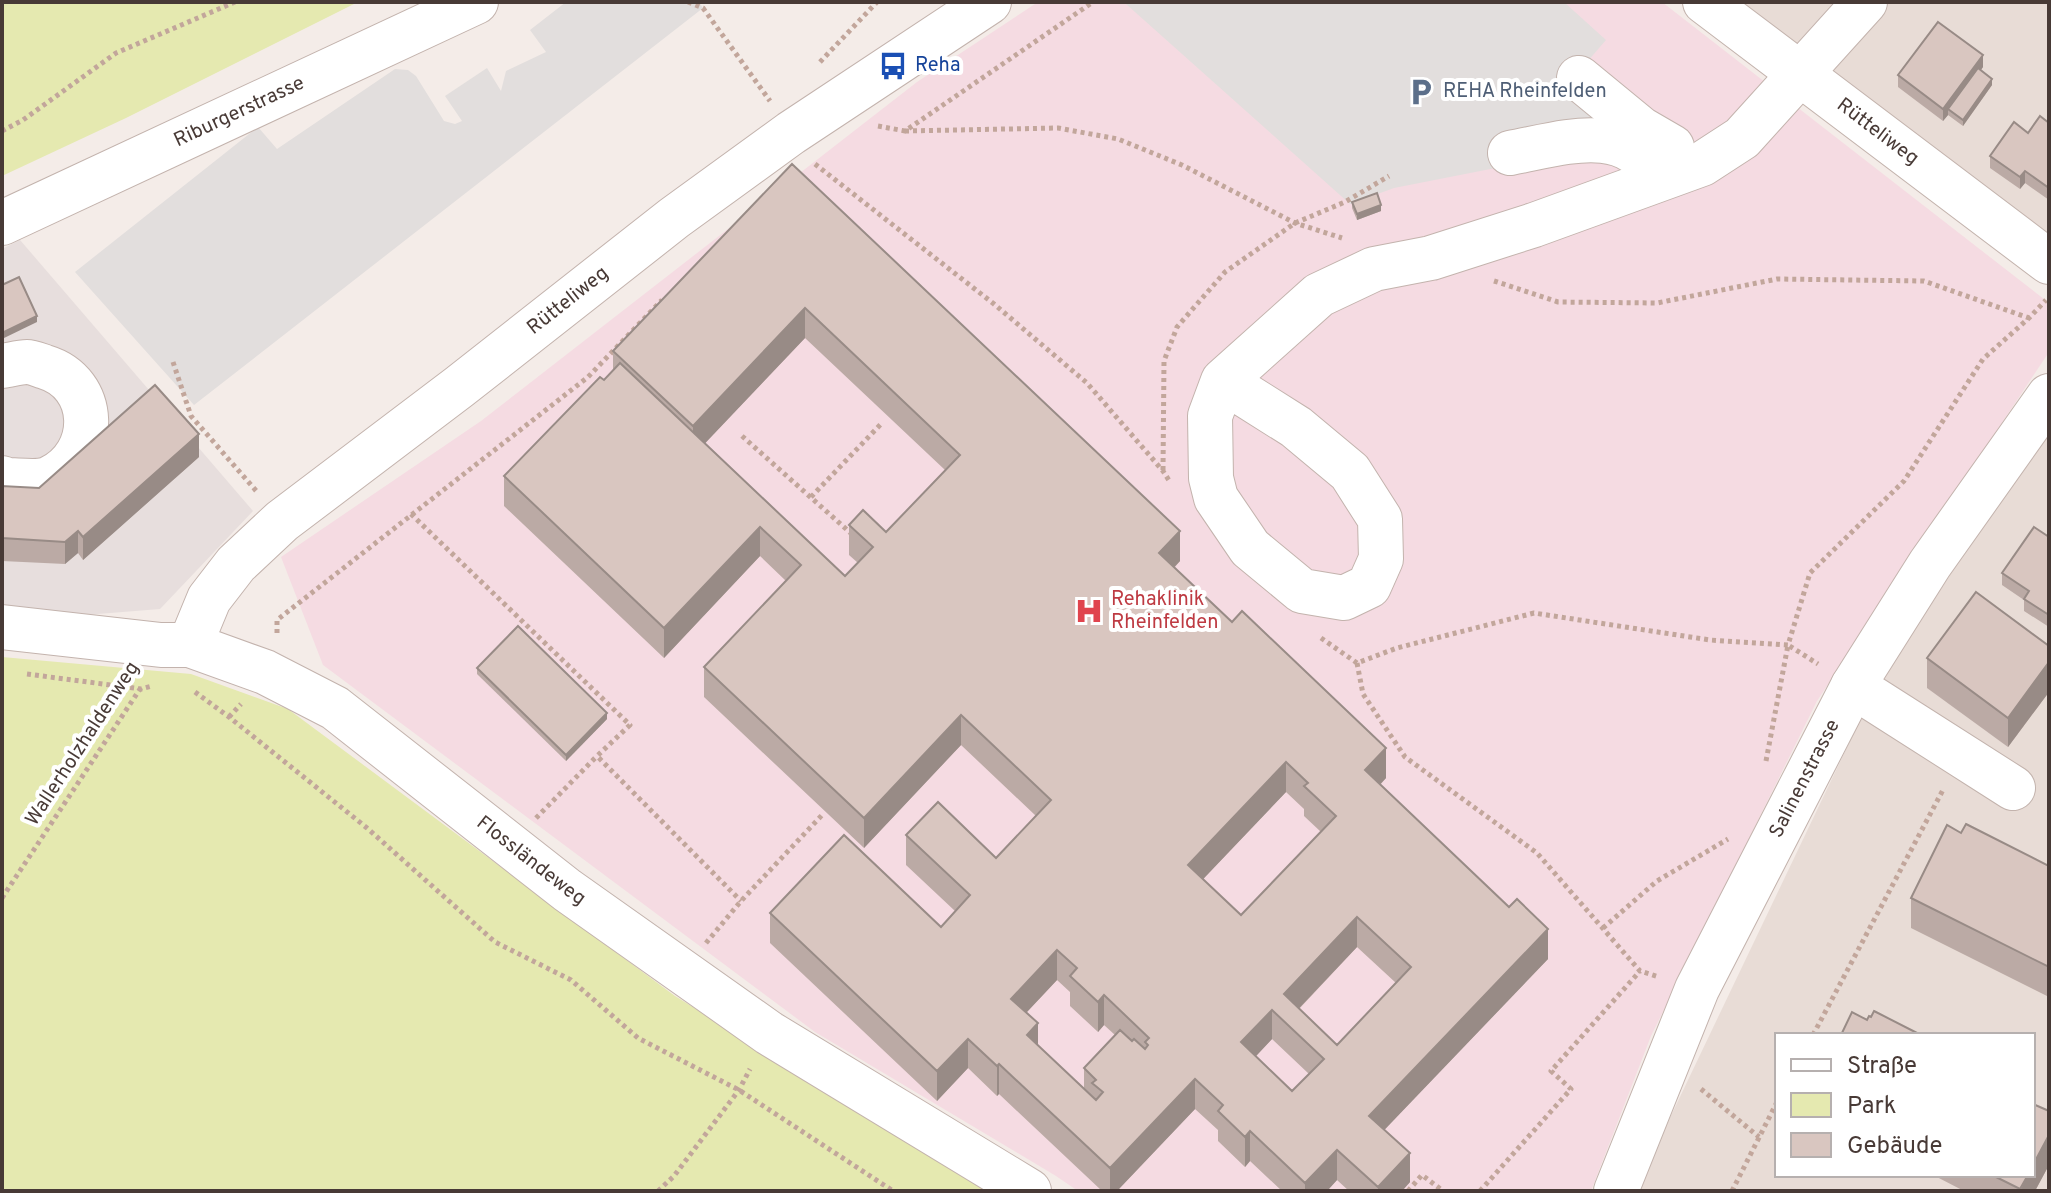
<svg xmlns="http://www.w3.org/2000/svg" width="2051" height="1193" font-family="Overpass,sans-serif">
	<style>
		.residential { fill: #e8dcd6; fill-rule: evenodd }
		.industrial { fill: #e7dedd }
		.medical { fill: #f5dbe2 }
		.green { fill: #e5e9b0 }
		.parking { fill: #e2dedd }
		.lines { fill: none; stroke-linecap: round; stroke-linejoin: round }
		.minor-casing { stroke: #c3b3ad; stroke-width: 46 }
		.path { stroke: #c2a69b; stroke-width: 5; stroke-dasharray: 4 4; stroke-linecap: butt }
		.minor { stroke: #fff; stroke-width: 44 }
		.wall { fill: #bbaaa5; fill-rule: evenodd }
		.shaded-wall { fill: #988b86 }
		.building { fill: #d9c6c0; stroke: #988b86; stroke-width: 2; fill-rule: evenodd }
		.labels { text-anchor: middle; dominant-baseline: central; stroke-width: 8; stroke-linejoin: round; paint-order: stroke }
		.transit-label { font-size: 20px; fill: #164399; stroke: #fff; text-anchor: start }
		.service-label { font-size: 20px; fill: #4e5e75; stroke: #fff; text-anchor: start }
		.street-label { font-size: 20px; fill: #483a36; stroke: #fff }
		.health-label { font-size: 20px; fill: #be3a42; stroke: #fff; text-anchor: start }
	</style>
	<rect width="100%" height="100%" fill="#f4ece8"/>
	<g class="residential">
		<polygon points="1711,2 2049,2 2049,257"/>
		<path d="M2049 422V1191H1635L1871 697ZM1777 1035H2033V1175H1777Z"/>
	</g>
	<polygon class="industrial" points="20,240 253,511 160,609 85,615 2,605 2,249"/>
	<polygon class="medical" points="1038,2 1662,2 2049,303 2049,352 1817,701 1651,1036 1591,1191 1078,1191 1056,1176 815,1032 323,665 281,557 481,421 917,82"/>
	<g class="green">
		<polygon points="2,2 358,2 126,118 2,176"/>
		<polygon points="2,657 191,674 288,709 675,996 992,1191 2,1191"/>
	</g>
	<g class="parking">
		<polygon points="566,2 699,2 703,8 194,405 75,272 258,127 277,149 395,69 408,70 416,76 444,121 455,124 462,121 445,96 487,68 501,91 506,71 546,52 530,30"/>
		<polygon points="1127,2 1564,2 1606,40 1587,62 1603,147 1394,188 1350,204 1126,4"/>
	</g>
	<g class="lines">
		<defs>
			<g id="minor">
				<path id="s1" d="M1705 2 2049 262"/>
				<polyline points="1579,78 1641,129 1672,147"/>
				<path d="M1510 153C1560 144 1630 119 1656 180"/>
				<path id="s2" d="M2 223 476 2"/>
				<path d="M2 366C10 365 19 362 27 362 32 362 39 365 45 367 98 383 100 454 50 478 39 483 19 480 7 480L2 478"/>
				<polyline points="1223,381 1296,427 1350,472 1380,519 1381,559 1369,586 1344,598 1302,591 1250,548 1216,498 1211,478 1210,416 1223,381 1319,295 1374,269 1431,258 1534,225 1702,164 1742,138 1865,2"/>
				<path id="s3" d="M2 627 161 645H190L265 672 335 708 567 890 769 1033 1029 1191"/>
				<path id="s4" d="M190 645 209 599 236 564 282 521 459 387 674 218 791 133 989 2"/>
				<polyline points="1853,686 2013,788"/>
				<path id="s5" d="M1616 1191 1697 989 1853 686 1930 564 2049 396"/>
			</g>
		</defs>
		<use href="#minor" class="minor-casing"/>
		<g class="path">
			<polyline points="688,2 703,8 770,101"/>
			<polyline points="820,62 877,2"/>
			<polyline points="878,126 905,131 1093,2"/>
			<polyline points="2,131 23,120 116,53 235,2"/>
			<polyline points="905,131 1058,128 1118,139 1182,165 1295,223 1342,238"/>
			<polyline points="815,164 994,304 1087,383 1163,471 1170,482"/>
			<polyline points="1494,281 1558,302 1657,303 1777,279 1924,281 2029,318"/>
			<polyline points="173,362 191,416 258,493"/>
			<polyline points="742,436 854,536"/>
			<polyline points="1163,470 1164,361 1177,327 1225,272 1295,223 1345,202 1389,176"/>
			<polyline points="811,497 881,424"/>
			<polyline points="411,514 630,725 597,756 741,901"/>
			<polyline points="277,633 277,620 588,377 662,300"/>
			<polyline points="1321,638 1357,663 1397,648 1534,613 1710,640 1788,645 1810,573 1904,481 1983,359 2029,318 2046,300"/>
			<polyline points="1357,663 1363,694 1405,757 1537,853 1640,971 1659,977"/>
			<polyline points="27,674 141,689 152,686"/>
			<polyline points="195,692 229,717 367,828 495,942 571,980 638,1038 739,1090 893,1191"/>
			<polyline points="229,717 241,704"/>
			<polyline points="1766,761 1788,645 1818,664"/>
			<polyline points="536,818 597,756"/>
			<polyline points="2,898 142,686"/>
			<polyline points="1603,928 1657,881 1728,839"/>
			<polyline points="706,943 741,901 824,813"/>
			<polyline points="1813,1035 1944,788"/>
			<polyline points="1701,1089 1759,1137"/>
			<polyline points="658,1191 674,1176 739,1090 750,1069"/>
			<polyline points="1408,1191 1422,1175 1443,1191"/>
			<polyline points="1480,1191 1571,1089 1551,1071 1640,971"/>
			<polyline points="1732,1191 1777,1102"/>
		</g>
		<use href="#minor" class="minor"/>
	</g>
	<g class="wall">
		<polygon points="1983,67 1981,70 1992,85 1963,126 1948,115 1943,121 1898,87 1898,75"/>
		<polygon points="2049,123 2049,200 2025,183 2020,189 1990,168 1990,156 2028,133"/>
		<path d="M792 164 1180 561 1174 568 1386 778 1380 785 1548 959 1384 1130 1410 1182 1402 1191H1349L1337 1180 1327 1191H1282L1250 1161 1245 1167 1218 1141V1130L1195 1109 1117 1191H1102L999 1094 997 1096 968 1068 937 1101 770 943V913L941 927 955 911 906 865V835L996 858 1036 816 961 745 864 848 704 697V667L786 581 760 556 664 658 504 506V476L613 371V351ZM805 338 945 470 886 532 849 525V555L858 563 845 576 705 443ZM1286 792 1304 809V816L1321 832 1241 915 1203 879ZM1357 947 1396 983 1337 1045 1299 1009ZM1057 980 1070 992V1006L1098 1032 1104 1025 1115 1035 1084 1068V1088L1038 1046 1026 1013ZM1272 1039 1309 1074 1292 1091 1256 1056Z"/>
		<polygon points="1352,202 1381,211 1357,220 1352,208"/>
		<polygon points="199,457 83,560 78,553 65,564 2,561 2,486 39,488"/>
		<polygon points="2049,537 2049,627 2024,611 2024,600 2002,585 2002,573"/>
		<polygon points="2049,646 2049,692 2008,747 1927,688 1927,658"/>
		<polygon points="477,668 607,719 566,761 477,674"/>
		<polygon points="2049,866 2049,997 1911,928 1911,898"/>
		<polygon points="2049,1165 2035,1191 1964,1191 1933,1175 2033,1175"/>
	</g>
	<g class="shaded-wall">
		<polygon points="1983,55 1983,67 1951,111 1948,109 1948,115 1943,121 1943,109"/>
		<polygon points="1992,79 1992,85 1963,126 1963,120"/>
		<polygon points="2025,171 2025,183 2020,189 2020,177"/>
		<polygon points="1381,205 1381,211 1357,220 1357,214"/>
		<polygon points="805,308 805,338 693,456 693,426"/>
		<polygon points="37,316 37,322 2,339 2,333"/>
		<polygon points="199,434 199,457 83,560 83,537"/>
		<polygon points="760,527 760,556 664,658 664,628"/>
		<polygon points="78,531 78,553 65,564 65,542"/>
		<polygon points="1180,531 1180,561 1159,583 1159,553"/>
		<polygon points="2049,662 2049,692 2008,747 2008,718"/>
		<polygon points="607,713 607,719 566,761 566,755"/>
		<polygon points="961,715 961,745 864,848 864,818"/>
		<polygon points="1386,748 1386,778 1365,800 1365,770"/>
		<polygon points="1286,762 1286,792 1188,895 1188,865"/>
		<polygon points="1357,917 1357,947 1286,1022 1284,994"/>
		<polygon points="1548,929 1548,959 1369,1146 1369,1116"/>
		<polygon points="1057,950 1057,980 1011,1029 1011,999"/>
		<polygon points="1104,995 1104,1025 1098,1032 1098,1002"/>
		<polygon points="1272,1010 1272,1039 1241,1072 1241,1042"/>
		<polygon points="1038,1023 1038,1053 1027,1035"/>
		<polygon points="968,1039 968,1068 937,1101 937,1071"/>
		<polygon points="999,1064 999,1094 997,1096 997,1066"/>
		<polygon points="1195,1079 1195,1109 1117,1191 1110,1191 1110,1168"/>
		<polygon points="1250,1131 1250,1161 1245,1167 1245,1137"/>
		<polygon points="2049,1135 2049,1165 2035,1191 2020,1191 2028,1175 2033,1175 2033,1165"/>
		<polygon points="1337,1150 1337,1180 1327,1191 1305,1191 1305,1183"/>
		<polygon points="1410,1153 1410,1182 1402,1191 1378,1191 1378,1187"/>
	</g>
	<g class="building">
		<polygon points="1938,22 1983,55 1943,109 1898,75"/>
		<polygon points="1978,68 1992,79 1963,120 1948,109"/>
		<polygon points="2040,116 2049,123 2049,188 2025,171 2020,177 1990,156 2014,122 2028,133"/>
		<path d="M792 164 1180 531 1159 553 1232 622 1242 611 1386 748 1365 770 1509 907 1517 899 1548 929 1369 1116 1410 1153 1378 1187 1337 1150 1305 1183 1250 1131 1245 1137 1218 1111 1223 1105 1195 1079 1110 1168 999 1064 997 1066 968 1039 937 1071 770 913 844 835 941 927 970 895 906 835 938 802 996 858 1051 800 961 715 864 818 704 667 801 565 760 527 664 628 504 476 600 377 604 380 620 363 845 576 873 547 849 525 863 510 886 532 960 455 805 308 693 426 613 351ZM1286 762 1308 783 1304 786 1336 816 1241 915 1188 865ZM1357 917 1411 967 1337 1045 1284 994ZM1057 950 1077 968 1070 976 1098 1002 1104 995 1149 1038 1145 1042 1148 1045 1145 1049 1134 1039 1132 1041 1120 1030 1084 1068 1096 1080 1092 1083 1103 1092 1096 1100 1027 1035 1038 1023 1011 999ZM1272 1010 1324 1059 1292 1091 1241 1042Z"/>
		<polygon points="1377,193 1381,205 1357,214 1352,202"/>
		<polygon points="19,277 37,316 2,333 2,285"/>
		<polygon points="155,385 199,434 83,537 78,531 65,542 2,538 2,486 39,488"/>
		<polygon points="2034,527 2049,537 2049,615 2024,599 2029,591 2002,573"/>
		<polygon points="1976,592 2049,646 2049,662 2008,718 1927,658"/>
		<polygon points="518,626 607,713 566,755 477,668"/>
		<polygon points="1966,824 2049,866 2049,967 1911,898 1947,825 1961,833"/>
		<polygon points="1874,1011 1921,1035 1841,1035 1852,1012 1867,1020 1869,1016 1871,1017"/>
		<polygon points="2033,1104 2049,1111 2049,1135 2033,1165"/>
		<polygon points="1992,1175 2028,1175 2020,1189"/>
	</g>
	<defs>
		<symbol id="bus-bare" viewBox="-9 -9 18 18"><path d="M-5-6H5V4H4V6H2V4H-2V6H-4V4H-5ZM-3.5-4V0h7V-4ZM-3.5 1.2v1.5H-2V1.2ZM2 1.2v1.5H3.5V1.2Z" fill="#1a4fb4" stroke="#fff" stroke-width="2.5" paint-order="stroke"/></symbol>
		<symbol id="parking-bare" viewBox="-9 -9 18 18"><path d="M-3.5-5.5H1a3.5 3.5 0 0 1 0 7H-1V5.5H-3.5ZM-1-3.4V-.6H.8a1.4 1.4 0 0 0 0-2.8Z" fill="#5c6f8a" stroke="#fff" stroke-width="2.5" paint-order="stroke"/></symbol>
		<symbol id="hospital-bare" viewBox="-9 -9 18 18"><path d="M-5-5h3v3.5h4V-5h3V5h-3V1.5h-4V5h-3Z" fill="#e0444e" stroke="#fff" stroke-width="2.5" paint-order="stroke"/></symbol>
	</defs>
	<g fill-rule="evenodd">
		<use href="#bus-bare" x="873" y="46" width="40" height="40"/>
		<use href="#parking-bare" x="1401" y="72" width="40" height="40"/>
		<use href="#hospital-bare" x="1069" y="591" width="40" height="40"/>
	</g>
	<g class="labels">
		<g class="transit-label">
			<text x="915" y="66">Reha</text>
		</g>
		<g class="service-label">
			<text x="1443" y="92">REHA Rheinfelden</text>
		</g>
		<g class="street-label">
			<text stroke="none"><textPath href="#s2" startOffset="262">Riburgerstrasse</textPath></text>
			<text stroke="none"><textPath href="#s1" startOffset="216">Rütteliweg</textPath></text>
			<text stroke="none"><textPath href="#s4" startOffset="518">Rütteliweg</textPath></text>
			<text transform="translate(83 744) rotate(-57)">Wallerholzhaldenweg</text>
			<text stroke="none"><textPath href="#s5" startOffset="454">Salinenstrasse</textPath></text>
			<text stroke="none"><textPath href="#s3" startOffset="596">Flossländeweg</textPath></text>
		</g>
		<g class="health-label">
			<text x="1111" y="600">Rehaklinik<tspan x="1111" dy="23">Rheinfelden</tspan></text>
		</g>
	</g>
	<rect width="2051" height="1193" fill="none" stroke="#483a36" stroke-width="8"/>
	<rect x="1775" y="1033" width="260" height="144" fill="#ffffff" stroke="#b6b0af" stroke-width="2"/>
	<rect x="1791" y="1059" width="40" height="12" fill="#ffffff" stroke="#b6b0af" stroke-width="2"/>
	<text x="1847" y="1073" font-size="24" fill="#483a36">Straße</text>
	<rect x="1791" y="1093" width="40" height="24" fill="#e5e9b0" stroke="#b6b0af" stroke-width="2"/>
	<text x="1847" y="1113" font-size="24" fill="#483a36">Park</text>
	<rect x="1791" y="1133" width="40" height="24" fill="#d9c6c0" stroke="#b6b0af" stroke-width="2"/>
	<text x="1847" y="1153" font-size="24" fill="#483a36">Gebäude</text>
</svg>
